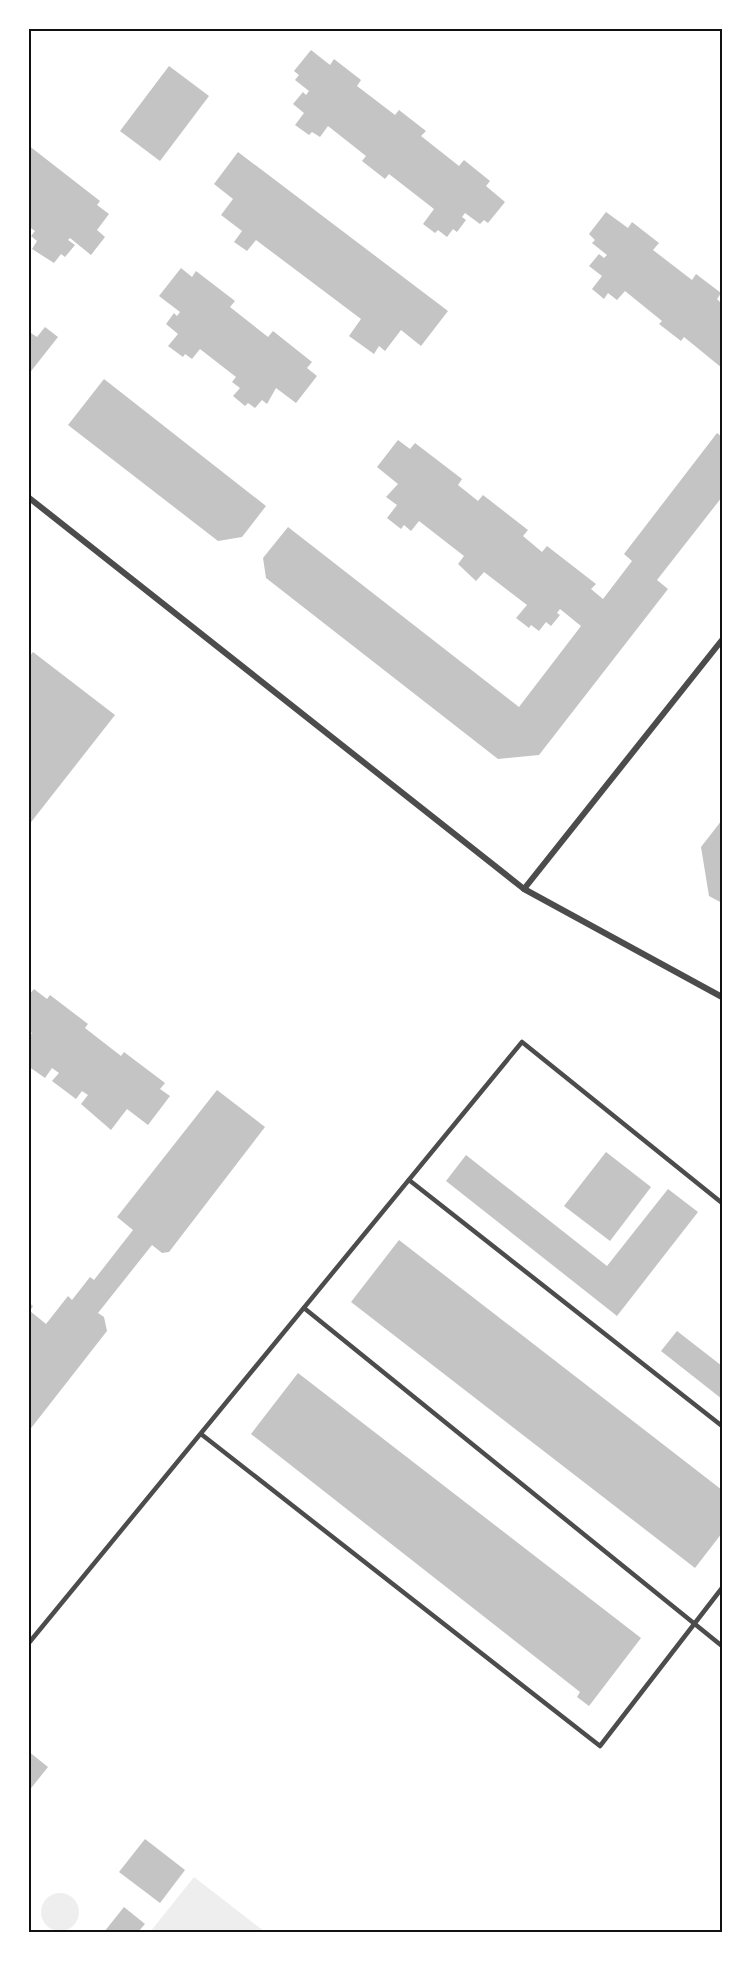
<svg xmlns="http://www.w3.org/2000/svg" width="751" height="1961" font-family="'Libre Baskerville',serif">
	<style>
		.green { fill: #eee }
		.building { fill: #c4c4c4 }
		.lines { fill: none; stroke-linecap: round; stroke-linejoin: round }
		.service { stroke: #4c4c4c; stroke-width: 4.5 }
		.minor { stroke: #4c4c4c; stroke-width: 6 }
		.neatline { fill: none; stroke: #111; stroke-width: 2 }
	</style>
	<rect width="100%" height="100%" fill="#fff"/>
	<g class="green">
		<polygon points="194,1877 265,1932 150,1932"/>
		<circle cx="60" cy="1912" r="19"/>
	</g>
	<g class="building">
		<polygon points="311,50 330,65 334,59 361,80 357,86 395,115 399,110 426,131 421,136 459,166 464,160 490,181 486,186 505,202 488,223 484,220 480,224 465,213 462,217 466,220 457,232 453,229 447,237 438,230 435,233 423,224 434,209 389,174 385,179 362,161 366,156 328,126 320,137 312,132 309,135 295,125 304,113 293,104 303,92 306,95 309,91 295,80 299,75 294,71"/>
		<polygon points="169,66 209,96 160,161 120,131"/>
		<polygon points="28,145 100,201 97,205 109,214 97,230 105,237 91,255 70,238 68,240 75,245 65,257 61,254 54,263 32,249 37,241 31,236 35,231 28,226"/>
		<polygon points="238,152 448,311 421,346 401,330 385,351 379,346 374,354 349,336 361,319 256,240 247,251 234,242 242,231 221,215 233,199 214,184"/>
		<polygon points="606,212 628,228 632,222 659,243 653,250 692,280 696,274 721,293 717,299 722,304 722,368 684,337 681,341 659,324 662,321 625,291 617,300 608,293 604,299 592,289 602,276 589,266 599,254 604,258 607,255 592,243 595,240 589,234"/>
		<polygon points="181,268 192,277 196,271 235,301 230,307 268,337 273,331 312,362 307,368 317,376 296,403 276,388 267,404 262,400 255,408 248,403 245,406 233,396 240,388 232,382 236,377 200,349 192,359 185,354 183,357 168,346 178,334 166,324 174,313 177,316 180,312 159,296"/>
		<polygon points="45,327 58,337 28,375 28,331 37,337"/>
		<polygon points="104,379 266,506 242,537 218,541 68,425"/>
		<polygon points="717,433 722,437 722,497 657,580 668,589 539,755 498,759 266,578 263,558 288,527 519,707 581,626 560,609 557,613 560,615 551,626 546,622 539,631 531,625 529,628 516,618 527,605 484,572 476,581 458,564 464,556 419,521 411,531 404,525 401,529 387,518 397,505 386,497 398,484 377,467 398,440 410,449 415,443 462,479 458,485 478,501 483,495 528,530 523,536 542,552 547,546 596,584 591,589 603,599 632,561 624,554"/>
		<polygon points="33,652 115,715 28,826 28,658"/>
		<polygon points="722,820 722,903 709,896 701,847"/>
		<polygon points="34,989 47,999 50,995 88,1024 85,1028 121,1056 124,1052 165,1083 160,1089 170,1096 148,1125 127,1109 111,1130 81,1104 88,1095 82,1091 76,1099 52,1081 59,1073 52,1068 45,1078 28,1066 29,1037 32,1033 28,1030 28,996"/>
		<polygon points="217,1090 265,1127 169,1252 162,1253 152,1245 98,1313 104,1317 107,1331 28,1432 28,1302 33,1306 30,1311 46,1324 68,1296 72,1300 90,1277 94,1280 133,1230 117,1217"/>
		<polygon points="606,1152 651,1187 610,1241 564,1206"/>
		<polygon points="466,1155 607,1266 668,1189 698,1212 617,1316 446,1181"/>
		<polygon points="399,1240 722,1490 722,1533 695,1568 351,1302"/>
		<polygon points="677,1331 722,1366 722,1399 661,1351"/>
		<polygon points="298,1373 641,1638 589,1706 577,1697 580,1692 251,1434"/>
		<polygon points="28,1751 48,1767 28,1792"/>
		<polygon points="145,1839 185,1870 160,1903 119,1872"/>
		<polygon points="124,1907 145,1924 138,1932 104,1932"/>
	</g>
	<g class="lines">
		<g class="service">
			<polyline points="409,1180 722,1426"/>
			<polyline points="304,1308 722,1646"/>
			<polyline points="201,1434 600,1746 722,1588"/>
			<polyline points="28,1644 522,1042 722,1203"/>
		</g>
		<g class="minor">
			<polyline points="28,497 524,889 722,997"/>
			<polyline points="524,889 722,640"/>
		</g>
	</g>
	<rect width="751" height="1961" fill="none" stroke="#ffffff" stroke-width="60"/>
	<rect x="30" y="30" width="691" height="1901" class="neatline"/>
</svg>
